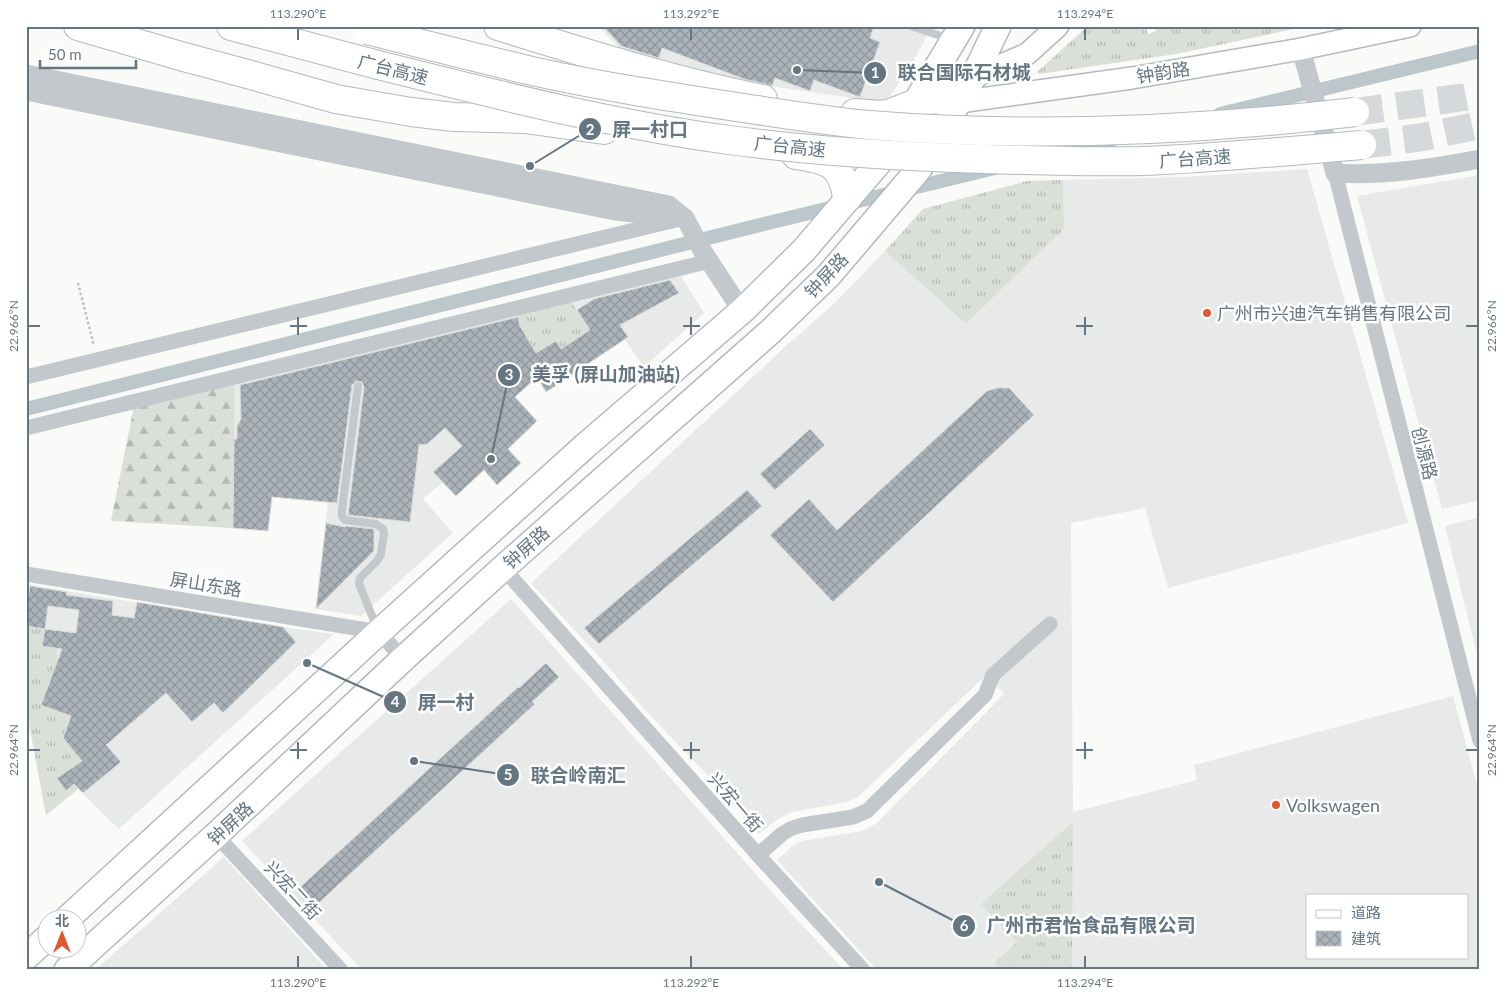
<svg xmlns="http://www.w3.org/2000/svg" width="1506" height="996" font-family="Lato,'Noto Sans SC',sans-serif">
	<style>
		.built { fill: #e8e9e9; fill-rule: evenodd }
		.grass { fill: url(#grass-tufts) }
		.forest { fill: url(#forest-firs) }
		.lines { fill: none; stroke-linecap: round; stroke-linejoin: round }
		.canal { stroke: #bbc7cb; stroke-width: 14 }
		.building { fill: url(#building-cross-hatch); stroke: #dcdcda; fill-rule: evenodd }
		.motorway-tunnel { stroke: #d5d9db; stroke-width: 28; stroke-dasharray: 28 14; stroke-linecap: butt }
		.secondary-casing { stroke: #b3babf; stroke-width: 24 }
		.trunk-casing { stroke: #b4b9bd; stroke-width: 28 }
		.motorway-casing { stroke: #b4b9bd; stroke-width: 30 }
		.path { stroke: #bbbfc2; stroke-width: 2.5; stroke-dasharray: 2.5 2.5; stroke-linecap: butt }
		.service { stroke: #c3c8cc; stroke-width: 8 }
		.minor { stroke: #c3c8cc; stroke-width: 15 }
		.tertiary { stroke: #c3c8cc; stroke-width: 19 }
		.secondary { stroke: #fff; stroke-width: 21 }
		.trunk { stroke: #fff; stroke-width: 25 }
		.motorway { stroke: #fff; stroke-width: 28 }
		.motorway-bridge-casing { stroke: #b4b9bd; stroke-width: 30; stroke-linecap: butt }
		.motorway-bridge { stroke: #fff; stroke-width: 28 }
		.ticks { fill: none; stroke: #657683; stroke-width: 2 }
		.poi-dot { fill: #e4572e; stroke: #fff; stroke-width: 2 }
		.labels { text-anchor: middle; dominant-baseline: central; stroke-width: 5; stroke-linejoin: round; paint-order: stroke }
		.street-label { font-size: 18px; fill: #657683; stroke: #fff }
		.poi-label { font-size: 18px; fill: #657683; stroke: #fff; text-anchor: start }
		.leader { fill: none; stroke: #657683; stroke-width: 2 }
		.callout-dot { fill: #657683; stroke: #fff; stroke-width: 2 }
		.mark-label { font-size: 15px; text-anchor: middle; font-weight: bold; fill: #fff }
		.callout-label { font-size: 19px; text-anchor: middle; font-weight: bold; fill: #657683; stroke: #fff; stroke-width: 5; stroke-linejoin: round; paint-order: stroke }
		.neatline { fill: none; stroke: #657683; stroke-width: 2 }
		.ticks-label { font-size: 12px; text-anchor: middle; fill: #657683 }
	</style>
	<defs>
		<pattern id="grass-tufts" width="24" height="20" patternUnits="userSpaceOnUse" patternTransform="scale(1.25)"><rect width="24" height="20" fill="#dadfd7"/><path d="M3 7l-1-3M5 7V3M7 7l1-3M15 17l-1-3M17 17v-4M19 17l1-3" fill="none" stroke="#b4b9b4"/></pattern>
		<pattern id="forest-firs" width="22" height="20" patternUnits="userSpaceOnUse" patternTransform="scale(1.25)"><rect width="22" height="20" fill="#dadfd7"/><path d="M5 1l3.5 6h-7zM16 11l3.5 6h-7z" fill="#b4b9b4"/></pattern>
		<pattern id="building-cross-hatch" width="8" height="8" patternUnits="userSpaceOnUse" patternTransform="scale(1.25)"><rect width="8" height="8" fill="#aab3b9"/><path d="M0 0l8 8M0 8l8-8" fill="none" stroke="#8e969c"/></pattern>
	</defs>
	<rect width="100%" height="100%" fill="#fafaf8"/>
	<g class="built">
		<polygon points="598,26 932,26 913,62 885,103 709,77 619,48"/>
		<path d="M1307 169 1408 523 1168 588 1145 508 1071 523 1073 812 1197 780 1194 765 1453 696 1480 796V970H1072L1017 942 994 963 1000 970H877L777 860 796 843 808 840 862 831 877 823 1004 694 986 675 857 798 847 802 792 812 778 819 759 834 718 786 643 708 604 662 531 583 785 347 835 303 885 251 966 324 1064 229 1063 180 1183 177ZM1307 895H1467V957H1307Z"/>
		<polygon points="1480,175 1480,500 1442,509 1357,196"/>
		<polygon points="679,273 704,313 644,367 625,340 546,392 537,378 515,397 433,472 443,482 423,499 453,533 361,616 316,609 328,503 272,497 268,531 233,528 235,383"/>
		<polygon points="1480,517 1480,666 1445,526"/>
		<polygon points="26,584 283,627 334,634 119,829 78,789 46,815 26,707"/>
		<polygon points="511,599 786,908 844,970 362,970 242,841"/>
		<polygon points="224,857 327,970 95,970"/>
	</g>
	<g class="grass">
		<polygon points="1088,26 1145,26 1148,34 1156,31 1155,26 1308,26 1176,54 1039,74 1037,72"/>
		<polygon points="1063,180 1064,229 966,324 885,251 923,209 1027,181"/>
		<polygon points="570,300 590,330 561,349 556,341 536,353 520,326 517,313"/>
		<polygon points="26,626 45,629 42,646 57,648 57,662 41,705 71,716 63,738 82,761 78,789 46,815 26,707"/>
		<polygon points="1073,822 1072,970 1000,970 994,963 1017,942 981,904"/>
	</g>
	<polygon class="forest" points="235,383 233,528 111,521 134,406"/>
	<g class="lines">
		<g class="canal">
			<polyline points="1220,114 1480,51"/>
			<polyline points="1065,152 1112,140"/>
			<polyline points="26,409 768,223 995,168"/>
		</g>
	</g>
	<g class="building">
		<polygon points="603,26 874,26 870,38 880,42 860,97 814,80 810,91 775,78 772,86 766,84 744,79 662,48 659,58 621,46"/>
		<polygon points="670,280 679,293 620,325 628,337 546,392 537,377 515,397 537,421 508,449 521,463 497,485 484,470 456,496 433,472 462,446 445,428 427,444 419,445 410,522 348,515 364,387 362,382 356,381 352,385 337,503 272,497 268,531 233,528 234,439 237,439 237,426 241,419 240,385 518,317 520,326 536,353 556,341 561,349 590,330 577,310 594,299"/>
		<polygon points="997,388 1009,388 1034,415 833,602 770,535 809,499 837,530 987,391"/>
		<polygon points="810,429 825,445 775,490 760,474"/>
		<polygon points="747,490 762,506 599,644 584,628"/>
		<polygon points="326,523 345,527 345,526 374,529 374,551 316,609"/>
		<path d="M30 586 67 592 66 595 113 601 112 615 134 618 137 602 283 627 296 642 223 713 214 703 192 722 166 693 106 745 121 762 83 793 74 784 66 791 57 778 82 761 63 738 71 716 41 705 62 649 42 646 45 629 26 626V592L29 593ZM48 606 79 610 76 633 45 629Z"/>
		<polygon points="546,663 559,677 532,702 535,704 312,909 296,891 518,687 519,688"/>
	</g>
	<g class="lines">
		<g class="motorway-tunnel">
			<polyline points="1355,112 1465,97 1480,94"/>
			<polyline points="1362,145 1423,137 1480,125"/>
		</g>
		<defs>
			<g id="secondary">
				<polyline points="923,99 1027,54 1058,26"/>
				<polyline points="914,104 959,102 1132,78 1301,49 1410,26"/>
			</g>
			<g id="trunk">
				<polyline points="68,918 379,632 585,446 742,311 804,250 881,160 962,26"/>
				<polyline points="26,957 48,937"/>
				<polyline points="67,970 216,835 403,659 503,568 771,331 829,275 919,169 974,76 998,26"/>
			</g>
			<g id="motorway">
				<polyline points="78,26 184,57 251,75 336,99 411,112 454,117 525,119 604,130"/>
				<polyline points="231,26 378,65"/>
				<path d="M498 26C585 53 673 81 763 99"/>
				<polyline points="855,113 879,115 888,114 914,104"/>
				<path d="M796 155C827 159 843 164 847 198"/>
			</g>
		</defs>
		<use href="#secondary" class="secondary-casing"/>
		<use href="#trunk" class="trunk-casing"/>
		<use href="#motorway" class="motorway-casing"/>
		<polyline class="path" points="78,283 94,346"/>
		<g class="service">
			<polyline points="911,26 950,39"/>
			<polyline points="358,386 342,510 342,516 345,520 376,524 383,529 384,533 381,554 377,561 360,578 359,584 377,628"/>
		</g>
		<g class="minor">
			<polyline points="1335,173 1480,741"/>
			<polyline points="26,377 676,220"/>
			<polyline points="26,428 710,261"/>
			<polyline points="503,568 758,855 863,970"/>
			<polyline points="26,574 379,632 403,659"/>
			<polyline points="216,835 341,970"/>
			<polyline points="758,855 782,834 790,829 802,825 853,817 867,811 985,695 993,675 1050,624"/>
		</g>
		<g class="tertiary">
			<path d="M1301 49 1335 173C1384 176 1432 168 1480 159"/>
			<polyline points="26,74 669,205 685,218 702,250 742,311"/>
			<polyline points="26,91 615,211 671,217"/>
		</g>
		<use href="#secondary" class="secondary"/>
		<use href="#trunk" class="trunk"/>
		<use href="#motorway" class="motorway"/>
		<defs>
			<g id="motorway-bridge">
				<path d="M367 30C422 44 477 58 532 71 604 87 677 98 750 109 790 115 829 121 869 125 1031 138 1194 131 1355 112"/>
				<path d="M378 65C494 94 610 124 729 140 827 153 925 158 1023 160 1063 161 1103 162 1143 161 1216 158 1289 151 1362 145"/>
			</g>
		</defs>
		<use href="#motorway-bridge" class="motorway-bridge-casing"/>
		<use href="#motorway-bridge" class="motorway-bridge"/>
	</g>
	<path class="ticks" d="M298 28V40M691 28V40M1085 28V40M298 317V335M691 317V335M1085 317V335M28 326H40M290 326H307M683 326H700M1076 326H1093M1466 326H1478M298 742V759M691 742V759M1085 742V759M28 750H40M290 750H307M683 750H700M1076 750H1093M1466 750H1478M298 956V968M691 956V968M1085 956V968"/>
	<g class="poi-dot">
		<circle cx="1207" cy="313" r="5"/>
		<circle cx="1276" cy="805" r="5"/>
	</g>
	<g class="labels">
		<g class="street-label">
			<text transform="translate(393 69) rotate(14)">广台高速</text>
			<text transform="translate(1163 72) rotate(-9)">钟韵路</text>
			<text transform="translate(790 146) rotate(6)">广台高速</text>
			<text transform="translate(1195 158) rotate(-4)">广台高速</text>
			<text transform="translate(826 275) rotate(-47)">钟屏路</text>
			<text transform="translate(1425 453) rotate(76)">创源路</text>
			<text transform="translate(526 547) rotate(-42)">钟屏路</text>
			<text transform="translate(206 584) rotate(9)">屏山东路</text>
			<text transform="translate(736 802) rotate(49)">兴宏一街</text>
			<text transform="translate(230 823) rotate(-43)">钟屏路</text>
			<text transform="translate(293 890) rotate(47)">兴宏二街</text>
		</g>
		<g class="poi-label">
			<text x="1217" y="313">广州市兴迪汽车销售有限公司</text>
			<text x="1286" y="805">Volkswagen</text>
		</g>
	</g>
	<path class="leader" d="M797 70L875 73M530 166L590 129M491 459L509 375M307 663L395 702M414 761L508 775M879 882L964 926"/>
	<g class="callout-dot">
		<circle cx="797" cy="70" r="5"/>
		<circle cx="530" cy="166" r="5"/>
		<circle cx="491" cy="459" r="5"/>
		<circle cx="307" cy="663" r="5"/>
		<circle cx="414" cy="761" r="5"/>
		<circle cx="879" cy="882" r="5"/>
		<circle cx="875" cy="73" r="12"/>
		<circle cx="590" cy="129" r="12"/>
		<circle cx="509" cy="375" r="12"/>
		<circle cx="395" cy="702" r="12"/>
		<circle cx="508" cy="775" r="12"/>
		<circle cx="964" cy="926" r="12"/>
	</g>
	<g class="mark-label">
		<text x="875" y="78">1</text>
		<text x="590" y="135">2</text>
		<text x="509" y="380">3</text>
		<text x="395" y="707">4</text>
		<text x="508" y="780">5</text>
		<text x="964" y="931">6</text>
	</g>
	<g class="callout-label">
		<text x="964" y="79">联合国际石材城</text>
		<text x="650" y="136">屏一村口</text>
		<text x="606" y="381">美孚 (屏山加油站)</text>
		<text x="446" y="709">屏一村</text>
		<text x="578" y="782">联合岭南汇</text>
		<text x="1091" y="932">广州市君怡食品有限公司</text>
	</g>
	<rect width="1506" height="996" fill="none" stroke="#ffffff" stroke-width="55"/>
	<rect x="1306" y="894" width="162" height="65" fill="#ffffff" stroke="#c1c8cd"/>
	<rect x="1316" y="910" width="25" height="8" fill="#ffffff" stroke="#c1c8cd"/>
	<text x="1351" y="918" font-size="15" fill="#657683">道路</text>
	<rect x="1316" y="931" width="25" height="15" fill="url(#building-cross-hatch)" stroke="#c1c8cd"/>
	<text x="1351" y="944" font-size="15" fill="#657683">建筑</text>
	<g transform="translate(62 934)"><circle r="24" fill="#ffffff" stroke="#c1c8cd"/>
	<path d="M0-4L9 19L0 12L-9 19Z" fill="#e4572e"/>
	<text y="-8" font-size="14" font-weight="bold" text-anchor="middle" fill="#657683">北</text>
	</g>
	<path d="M40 60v8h96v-8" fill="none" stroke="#657683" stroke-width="2.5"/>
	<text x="48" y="60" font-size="15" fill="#657683" stroke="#ffffff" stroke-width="4" paint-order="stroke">50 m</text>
	<rect x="28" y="28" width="1450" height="940" class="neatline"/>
	<g class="ticks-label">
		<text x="298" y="18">113.290°E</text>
		<text x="691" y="18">113.292°E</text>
		<text x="1085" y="18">113.294°E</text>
		<text transform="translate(14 326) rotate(-90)" y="4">22.966°N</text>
		<text transform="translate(1492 326) rotate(-90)" y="4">22.966°N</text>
		<text transform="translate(14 750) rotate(-90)" y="4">22.964°N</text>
		<text transform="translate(1492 750) rotate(-90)" y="4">22.964°N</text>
		<text x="298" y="987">113.290°E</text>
		<text x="691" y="987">113.292°E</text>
		<text x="1085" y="987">113.294°E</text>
	</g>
</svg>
